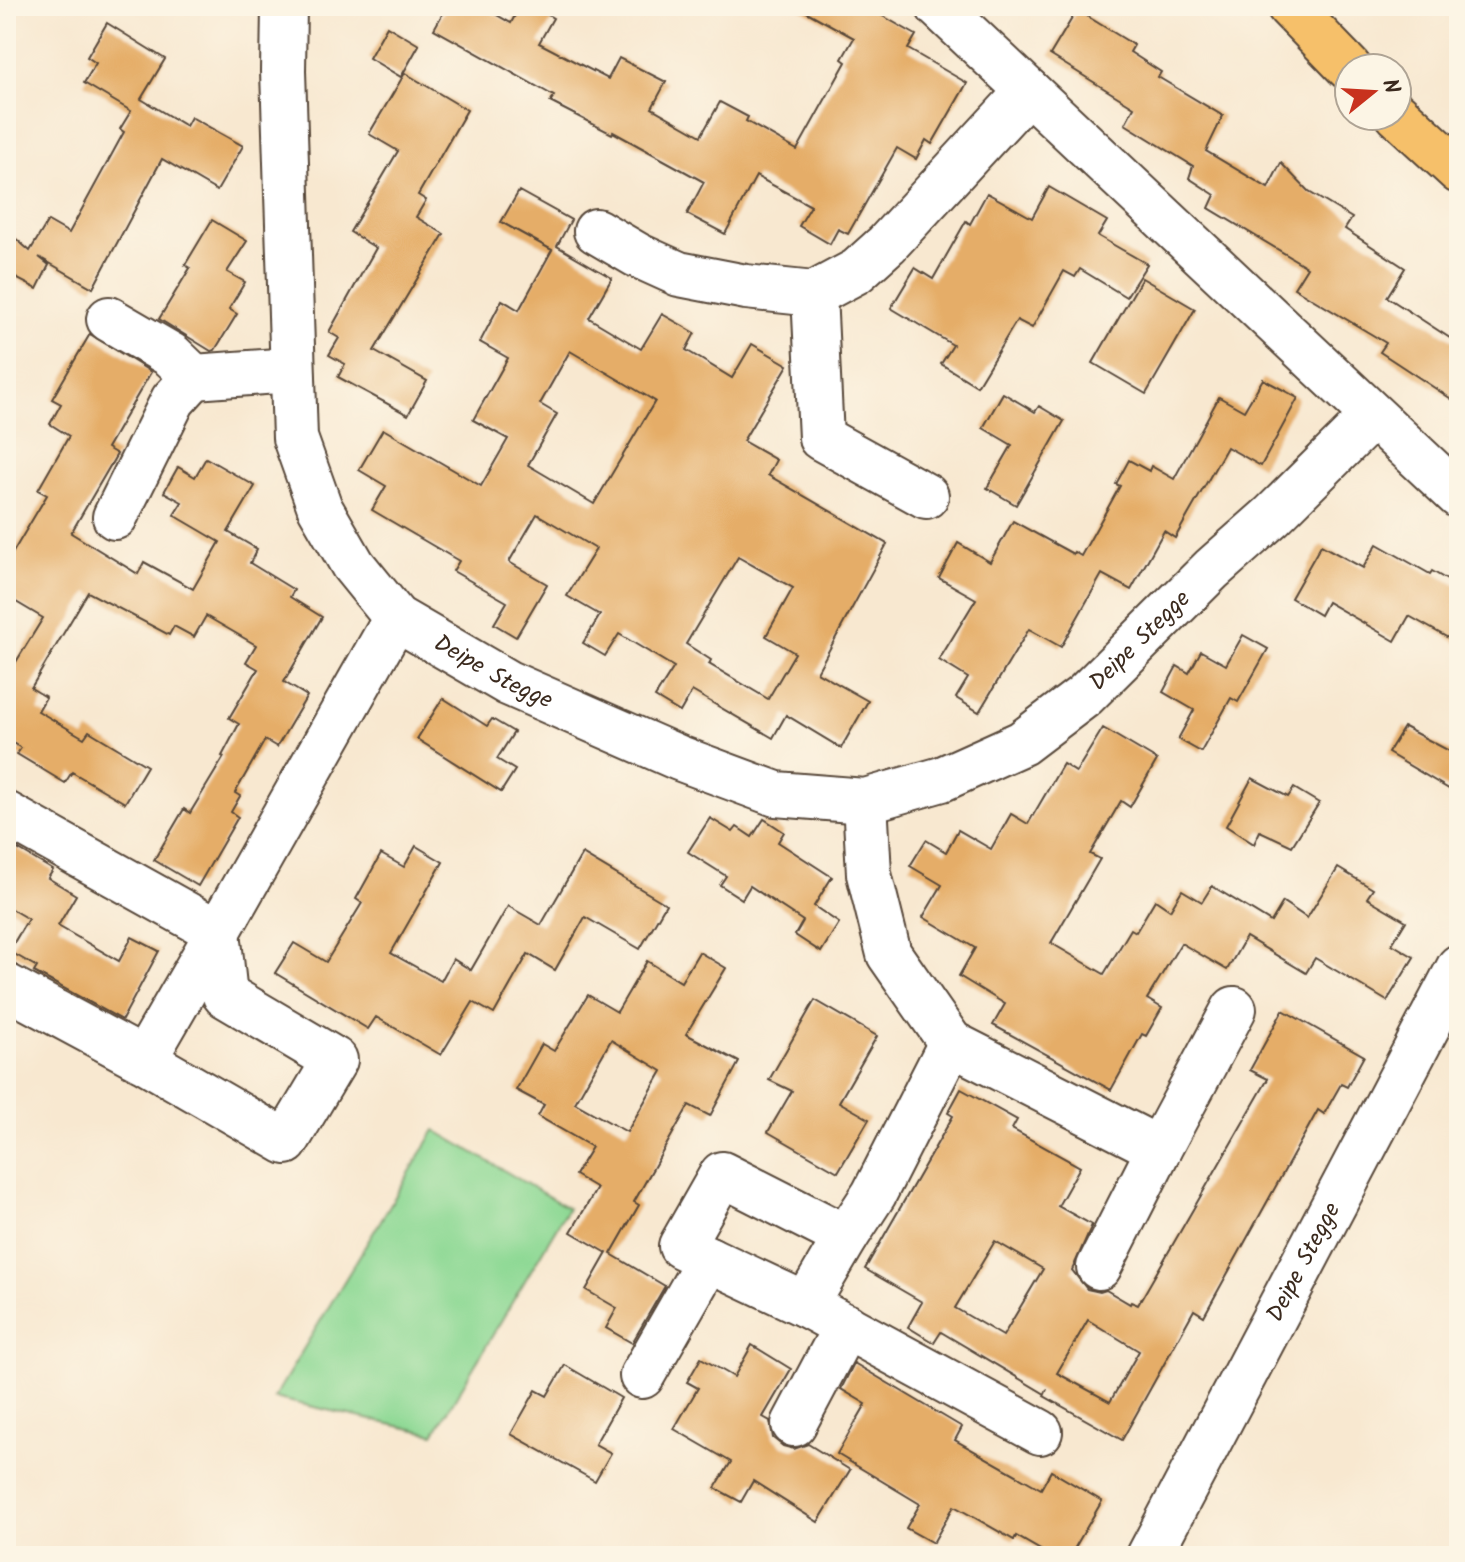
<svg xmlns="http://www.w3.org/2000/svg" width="1465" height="1562" font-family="Kalam,sans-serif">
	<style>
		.green { fill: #8fd995; stroke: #65825a; stroke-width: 2 }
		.building { fill: #e5ad68; fill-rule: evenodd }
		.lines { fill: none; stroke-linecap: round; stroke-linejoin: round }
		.minor-casing { stroke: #574639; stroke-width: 48 }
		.major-casing { stroke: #574639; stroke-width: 48 }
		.minor { stroke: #fff; stroke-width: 44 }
		.major { stroke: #f6c06b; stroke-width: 44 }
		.labels { text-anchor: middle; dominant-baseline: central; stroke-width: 6; stroke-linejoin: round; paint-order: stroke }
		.street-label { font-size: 24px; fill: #3b2a1e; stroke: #fcf5e5 }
	</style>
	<rect width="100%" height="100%" fill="#fcf5e5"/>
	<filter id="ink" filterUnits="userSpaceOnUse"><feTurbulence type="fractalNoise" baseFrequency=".0125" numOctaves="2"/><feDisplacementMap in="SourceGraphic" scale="16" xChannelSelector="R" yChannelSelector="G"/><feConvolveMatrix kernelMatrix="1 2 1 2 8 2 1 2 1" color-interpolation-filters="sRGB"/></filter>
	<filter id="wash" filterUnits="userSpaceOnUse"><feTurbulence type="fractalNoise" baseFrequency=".006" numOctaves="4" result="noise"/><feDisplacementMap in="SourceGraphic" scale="32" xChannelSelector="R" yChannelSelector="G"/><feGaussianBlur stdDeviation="1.8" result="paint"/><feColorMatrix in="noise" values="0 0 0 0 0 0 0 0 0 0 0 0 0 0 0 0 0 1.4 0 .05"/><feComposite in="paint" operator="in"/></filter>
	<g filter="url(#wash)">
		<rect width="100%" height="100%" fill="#f8e8d0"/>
		<polygon class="green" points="435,1130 568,1208 434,1434 274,1398"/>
		<g id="blocks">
			<g class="building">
				<polygon points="447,6 481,6 511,23 520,6 533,6 553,18 539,43 608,79 619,58 666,82 652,108 701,136 720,102 748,117 746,121 797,150 846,62 842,59 854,38 796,6 865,6 916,35 908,49 967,83 932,144 926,140 916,159 897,148 848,234 838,229 830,244 799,226 811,206 756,176 725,234 687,214 704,182 613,132 612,134 550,102 554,96 434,29"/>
				<polygon points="1077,10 1134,45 1130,52 1161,72 1158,77 1223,116 1206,151 1268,188 1281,163 1309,192 1352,218 1345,229 1405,268 1387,297 1459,344 1459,404 1380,352 1386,343 1294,288 1307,267 1209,208 1215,195 1189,178 1193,166 1125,124 1134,107 1050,55"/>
				<polygon points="107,23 165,59 141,99 186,126 191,117 243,146 217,191 162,159 93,288 39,257 49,265 37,289 6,273 6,263 15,238 30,251 48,221 69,233 124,132 120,129 131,111 84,83 96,63 87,57"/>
				<polygon points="387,26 419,45 401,77 369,58"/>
				<polygon points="405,73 467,110 418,195 426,200 416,217 444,234 374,351 427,381 408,415 338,377 345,364 329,355 339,338 329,332 376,248 350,232 398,151 369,134"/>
				<polygon points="1049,187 1107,221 1098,236 1147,264 1126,297 1080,269 1075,277 1064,271 1032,328 1017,320 977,386 941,364 953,345 891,308 915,268 933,279 966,221 970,224 987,193 1032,218"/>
				<path d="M519 191 571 220 557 246 612 278 589 318 641 349 662 314 695 333 686 350 732 378 752 344 788 365 743 441 776 460 768 475 887 544 817 672 868 701 841 748 786 715 773 738 692 691 680 712 655 697 674 667 619 634 605 656 583 643 600 615 567 596 596 549 537 514 509 562 547 584 516 637 494 624 507 602 453 571 459 561 372 510 386 486 359 470 383 429 481 486 508 439 473 420 508 358 480 342 502 300 519 310 552 250 501 222ZM570 351 655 401 594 504 528 465 557 414 540 404ZM738 557 793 588 766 636 795 653 768 699 709 664 711 660 686 644Z"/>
				<polygon points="212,220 247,241 227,272 245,282 229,309 237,314 215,350 211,351 159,319 190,268 185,265"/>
				<polygon points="1142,278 1195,309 1146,394 1093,363"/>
				<polygon points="90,334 151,372 107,448 117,454 71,533 138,574 144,562 193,589 220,542 174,515 182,502 164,492 178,467 195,477 206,458 255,486 228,532 257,549 250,563 294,590 290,597 322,617 284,682 307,696 277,747 265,740 235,793 240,796 231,812 238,817 198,886 154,860 184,809 190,813 224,757 222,756 239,724 229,718 258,669 246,662 256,645 206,616 194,637 174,626 169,635 88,592 31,688 46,697 38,711 84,738 89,731 147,766 125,803 72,772 65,783 17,754 21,748 6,739 6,674 8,675 43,618 6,596 6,564 47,495 38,490 69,436 50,424 61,404 52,399"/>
				<polygon points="1263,379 1298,398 1261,466 1227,447 1175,538 1164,531 1131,590 1102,574 1061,647 1029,629 979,712 956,698 968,678 939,660 976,599 939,578 958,543 990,562 1013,521 1073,554 1074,552 1081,556 1120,486 1116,484 1129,460 1149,471 1151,466 1174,479 1219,397 1244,411"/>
				<polygon points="1003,393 1035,412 1039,406 1064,421 1016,505 987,488 1012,445 983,428"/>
				<polygon points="1377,544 1430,574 1432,571 1459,587 1459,644 1409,616 1395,641 1327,602 1320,615 1291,598 1321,545 1363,568"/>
				<polygon points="1243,635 1268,649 1238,702 1231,698 1201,752 1178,739 1194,710 1163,692 1177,666 1189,673 1201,651 1226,665"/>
				<polygon points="443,698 487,726 492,719 514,732 497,759 515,770 501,792 417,739"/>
				<polygon points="1404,727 1459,756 1459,795 1388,753"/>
				<polygon points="1103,728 1157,760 1130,807 1121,801 1090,854 1100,859 1051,943 1104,974 1131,929 1136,932 1155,900 1170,910 1182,890 1202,902 1212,886 1271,922 1283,902 1307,918 1338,868 1373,889 1367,898 1406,921 1392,944 1414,957 1387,1001 1315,958 1306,973 1246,937 1227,970 1181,943 1147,999 1162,1008 1146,1036 1142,1034 1111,1090 993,1025 1005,1004 959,976 975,948 923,917 942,885 910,866 926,840 946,852 958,830 991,849 1011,814 1028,824 1063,764 1076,772"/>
				<polygon points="1252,778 1288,797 1294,788 1319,803 1292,846 1260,831 1254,844 1226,826"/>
				<polygon points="710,818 733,832 737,827 752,837 764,819 784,832 778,842 832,877 814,906 839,923 821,952 795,935 803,921 750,886 742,899 720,885 726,876 688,852"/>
				<polygon points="416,846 443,862 391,953 441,981 453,959 471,970 508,906 541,925 582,854 666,904 640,949 585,917 555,970 528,954 494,1014 473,1002 441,1055 376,1017 368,1029 275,973 294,943 326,962 362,903 356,899 381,854 404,867"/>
				<polygon points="14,847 53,870 48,878 76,895 58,926 119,961 132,937 159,951 122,1020 34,972 37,967 9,951 28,919 6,906 6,863"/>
				<path d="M699 952 726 968 686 1034 739 1062 710 1116 689 1105 634 1202 639 1205 611 1254 665 1286 632 1343 606 1328 617 1308 586 1290 607 1253 571 1232 597 1188 575 1175 592 1147 538 1116 544 1105 516 1090 542 1044 554 1051 588 995 617 1012 647 961 681 982ZM611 1040 662 1071 627 1132 575 1103Z"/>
				<polygon points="815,1000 877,1036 839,1102 869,1119 838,1172 768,1132 792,1091 769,1080"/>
				<path d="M1283 1010 1364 1056 1347 1087 1341 1084 1324 1114 1318 1110 1204 1316 1194 1310 1122 1440 1044 1396 1047 1389 1045 1394 941 1332 934 1343 908 1327 922 1302 865 1269 953 1116 948 1113 961 1089 1017 1120 1012 1129 1080 1167 1058 1206 1092 1225 1072 1270 1087 1289 1100 1292 1106 1290 1130 1304 1131 1302 1138 1305 1268 1079 1250 1070ZM995 1241 1043 1269 1003 1336 955 1308ZM1088 1320 1139 1351 1110 1402 1057 1373Z"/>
				<polygon points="752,1345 791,1369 763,1417 770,1421 773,1438 783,1446 794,1449 808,1444 850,1470 818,1522 753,1481 741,1502 715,1488 731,1462 674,1429 698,1388 687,1382 701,1358 734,1377"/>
				<polygon points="854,1363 962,1427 955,1440 1041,1489 1051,1471 1102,1501 1070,1556 1051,1556 1016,1536 1014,1540 954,1506 933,1543 906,1528 920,1504 837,1454 866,1404 841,1389"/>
				<polygon points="565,1365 621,1398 595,1444 611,1453 595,1481 511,1434 536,1390 547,1396"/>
			</g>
		</g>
	</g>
	<g filter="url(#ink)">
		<use href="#blocks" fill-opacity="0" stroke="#574639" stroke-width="2"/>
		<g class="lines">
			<defs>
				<g id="minor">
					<path id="s1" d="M284 6 283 71 295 438 320 508 353 565 396 618 508 683 679 758 776 794 865 801 942 779 1022 743 1084 696 1212 569 1272 516 1373 416"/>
					<polyline points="938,6 1459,496"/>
					<polyline points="596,231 637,255 679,274 746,287 814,294 857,271 887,244 1028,91"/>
					<polyline points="814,294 821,438 926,496"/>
					<polyline points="109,319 171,355 194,377 291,370"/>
					<polyline points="115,517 173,400 194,377"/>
					<polyline points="865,801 869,874 889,954 951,1043 1159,1149 1234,1009"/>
					<polyline points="6,814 218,932 396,618"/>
					<polyline points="6,986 144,1060 286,1142 335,1060 225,995 218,932 144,1060"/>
					<polyline points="951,1043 874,1194 846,1237 722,1174 681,1246 806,1305 1040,1432"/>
					<polyline points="1099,1267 1159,1149"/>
					<polyline points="806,1305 846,1237"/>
					<polyline points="642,1376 709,1259"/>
					<polyline points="794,1424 846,1326"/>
					<path id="s2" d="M1149 1556 1459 967"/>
				</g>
				<g id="major">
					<polyline points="1289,6 1349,68"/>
					<polyline points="1397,114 1459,171"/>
				</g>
			</defs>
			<use href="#minor" class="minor-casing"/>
			<use href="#major" class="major-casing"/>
			<use href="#minor" class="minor"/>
			<use href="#major" class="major"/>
		</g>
	</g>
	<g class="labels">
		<g class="street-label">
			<text stroke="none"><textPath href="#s1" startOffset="1474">Deipe Stegge</textPath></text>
			<text stroke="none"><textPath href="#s1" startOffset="752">Deipe Stegge</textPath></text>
			<text stroke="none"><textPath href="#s2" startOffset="332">Deipe Stegge</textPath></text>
		</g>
	</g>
	<rect width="1465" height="1562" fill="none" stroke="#fcf5e5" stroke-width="32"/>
	<g transform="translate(1373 92) rotate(72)"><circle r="38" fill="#fcf5e5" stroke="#afa495" stroke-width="2"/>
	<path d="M0-6L14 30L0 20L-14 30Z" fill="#c8321e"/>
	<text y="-12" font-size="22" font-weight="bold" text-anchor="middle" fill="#3b2a1e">N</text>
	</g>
</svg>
